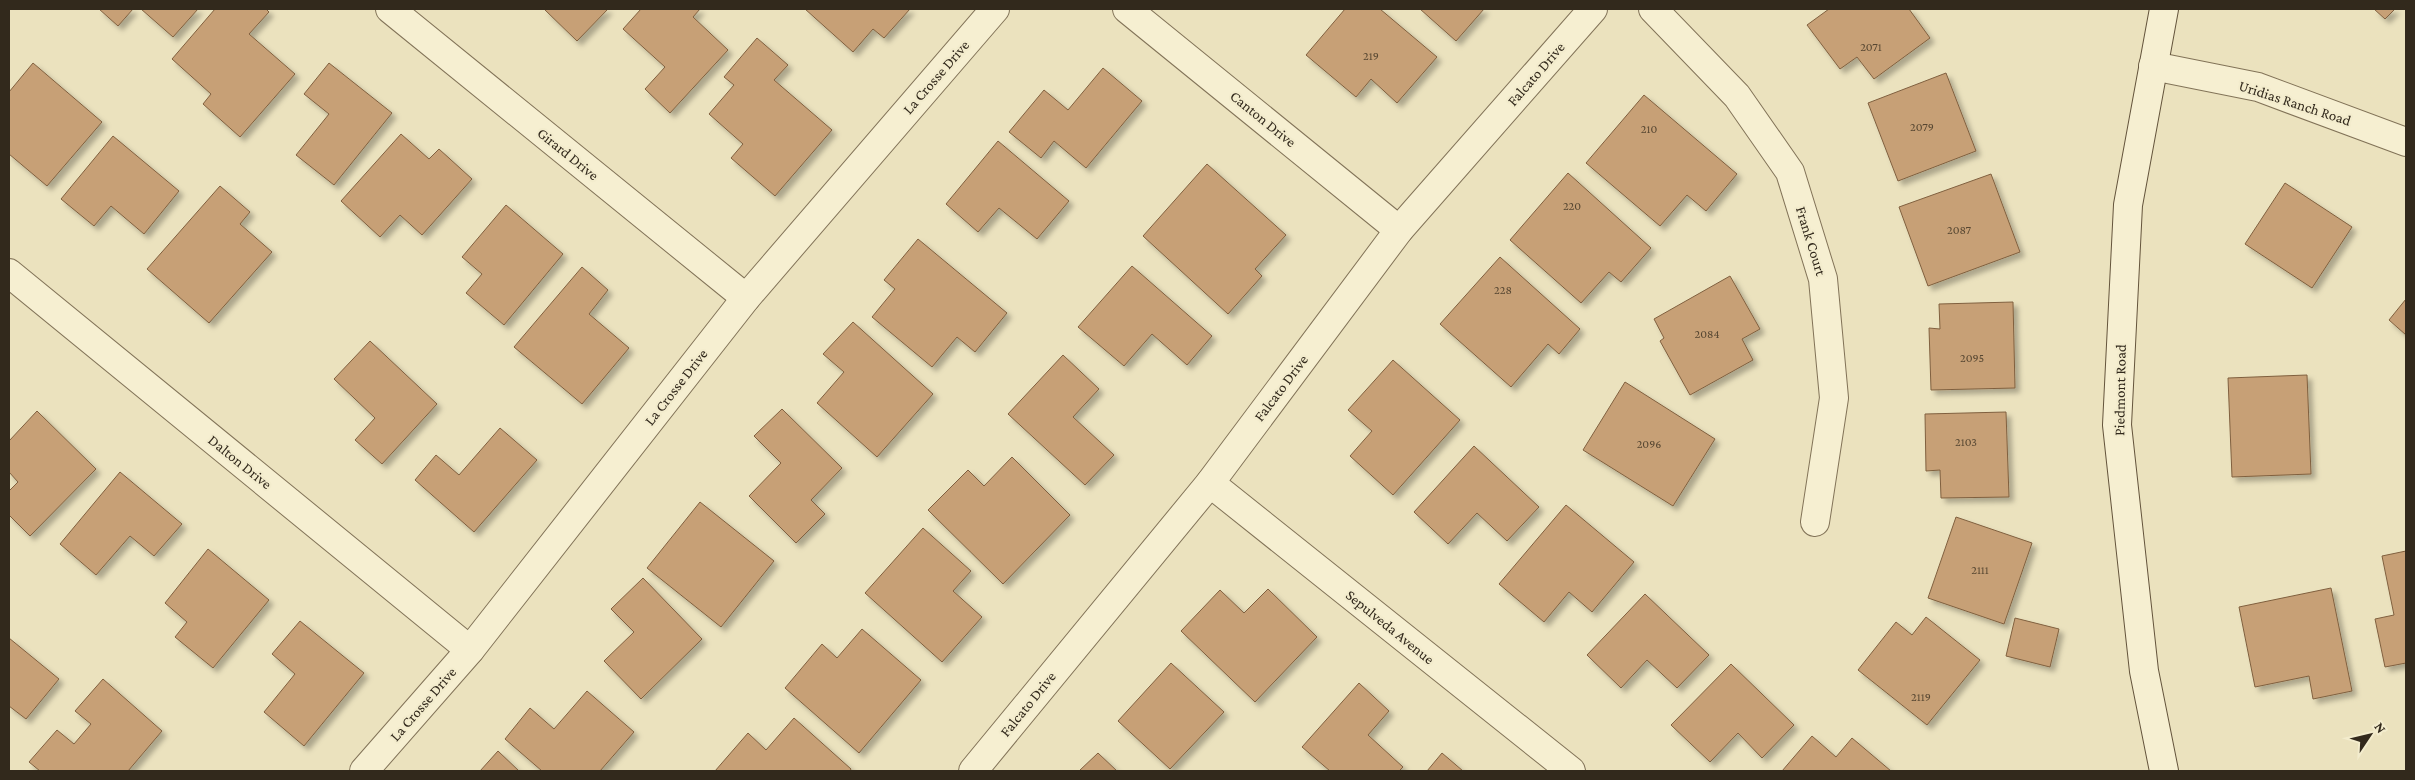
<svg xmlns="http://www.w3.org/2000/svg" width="2415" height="780" font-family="'Crimson Pro',serif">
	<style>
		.building { fill: #c7a076; stroke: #80603f; filter: url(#shadow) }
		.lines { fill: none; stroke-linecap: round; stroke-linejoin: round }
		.street-casing { stroke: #827358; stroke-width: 30 }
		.secondary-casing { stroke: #64543c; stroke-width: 30 }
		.street { stroke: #f6efd1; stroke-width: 28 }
		.secondary { stroke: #f6efd1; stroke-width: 28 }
		.labels { text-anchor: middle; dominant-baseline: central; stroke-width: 4.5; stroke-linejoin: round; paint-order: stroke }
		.number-label { font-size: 12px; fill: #574732 }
		.street-label { font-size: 15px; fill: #32291c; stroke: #f3eccd }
	</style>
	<defs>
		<filter id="shadow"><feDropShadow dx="4.5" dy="4.5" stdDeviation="2.5" flood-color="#0004"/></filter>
	</defs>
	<rect width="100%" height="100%" fill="#ebe2be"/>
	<g class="building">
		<polygon points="99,9 133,9 118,26"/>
		<polygon points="141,9 198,9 173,37"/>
		<polygon points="215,9 266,9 269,12 249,34 295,74 240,137 203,104 211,94 172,59"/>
		<polygon points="544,9 608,9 577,41"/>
		<polygon points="641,9 700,9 693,17 728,50 670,113 645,89 665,67 623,29"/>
		<polygon points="805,9 910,9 884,38 873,29 853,52"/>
		<polygon points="1345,9 1380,9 1437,57 1397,103 1371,79 1356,97 1306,55"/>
		<polygon points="1420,9 1484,9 1456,41"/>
		<polygon points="1829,9 1909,9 1930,38 1874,79 1857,57 1840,69 1807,25"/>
		<polygon points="2374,9 2395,9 2385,19"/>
		<polygon points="757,38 788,65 774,80 832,130 775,196 731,158 743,144 709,114 734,85 724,77"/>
		<polygon points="33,63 102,122 47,186 9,154 9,92"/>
		<polygon points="329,63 392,113 334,185 296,155 329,114 304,94"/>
		<polygon points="1103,68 1142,101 1086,168 1054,141 1041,158 1009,132 1044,90 1068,110"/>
		<polygon points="1946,73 1976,151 1898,181 1868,103"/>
		<polygon points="1644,95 1737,174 1706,211 1687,195 1660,226 1586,163"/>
		<polygon points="401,134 429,159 439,149 472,179 422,235 400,215 380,237 341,201"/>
		<polygon points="113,136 179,191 144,234 111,206 94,226 61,199"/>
		<polygon points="998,141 1069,201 1037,239 999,208 978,232 946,204"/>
		<polygon points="1207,164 1286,235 1255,269 1262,276 1228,314 1143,236"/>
		<polygon points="1568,173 1651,248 1621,282 1609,272 1581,303 1510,240"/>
		<polygon points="1991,174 2020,252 1928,286 1899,207"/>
		<polygon points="2285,183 2352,227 2312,288 2245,244"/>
		<polygon points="220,186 250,212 240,224 272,252 209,323 147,269"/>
		<polygon points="506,205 563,254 504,325 466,293 482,274 462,257"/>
		<polygon points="918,239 1007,313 975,352 957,337 932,367 872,317 895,289 884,280"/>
		<polygon points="1500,257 1580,329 1559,354 1548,344 1511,387 1440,324"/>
		<polygon points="1132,266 1212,336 1187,365 1152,334 1124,366 1078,327"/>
		<polygon points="582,267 608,290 589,314 629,348 582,404 514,347"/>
		<polygon points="1730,276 1760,329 1742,339 1753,360 1690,395 1660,341 1664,338 1654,319"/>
		<polygon points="2406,299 2406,335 2389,320"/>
		<polygon points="2013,302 2015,388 1931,390 1929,328 1940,329 1939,304"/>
		<polygon points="853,322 933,394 877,457 817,403 844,372 823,354"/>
		<polygon points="370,341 437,404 382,464 355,440 375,418 334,379"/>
		<polygon points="1063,355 1099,389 1073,417 1114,455 1085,485 1008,414"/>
		<polygon points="1393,360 1460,420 1393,495 1350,456 1372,431 1348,410"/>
		<polygon points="2307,375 2311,474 2232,477 2228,378"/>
		<polygon points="1625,382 1715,439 1673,506 1583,450"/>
		<polygon points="782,409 842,468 811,500 825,514 796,543 749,496 781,463 754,436"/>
		<polygon points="37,411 96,469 30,536 9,515 9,491 18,482 9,472 9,441"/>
		<polygon points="2006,412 2009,497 1941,498 1940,470 1926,471 1925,414"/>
		<polygon points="500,428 537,460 474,532 415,480 436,455 459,475"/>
		<polygon points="1474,446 1539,507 1507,541 1477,513 1448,544 1414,512"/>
		<polygon points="1012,457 1070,515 1003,584 928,510 968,470 984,486"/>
		<polygon points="120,472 182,524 154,556 130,536 96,575 60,544"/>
		<polygon points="700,502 774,561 721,627 647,568"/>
		<polygon points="1566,505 1634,562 1592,612 1569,592 1544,622 1499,584"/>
		<polygon points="1956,517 2032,543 2004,624 1928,598"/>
		<polygon points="923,528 971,571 953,591 982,617 942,662 865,593"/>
		<polygon points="208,549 269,600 213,668 175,637 187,622 165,603"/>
		<polygon points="2406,551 2406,663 2385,667 2375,619 2394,615 2382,556"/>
		<polygon points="643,578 702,639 641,699 604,661 634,632 611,609"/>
		<polygon points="2331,588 2352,691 2313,699 2309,676 2255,687 2239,607"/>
		<polygon points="1268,589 1317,637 1255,702 1181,631 1220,590 1244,613"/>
		<polygon points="1645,594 1709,655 1677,688 1647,660 1621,688 1587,655"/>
		<polygon points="1926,617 1980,660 1927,725 1858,670 1896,622 1912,635"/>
		<polygon points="2015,618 2059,629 2050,667 2006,656"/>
		<polygon points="300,621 364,673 304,746 264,712 295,674 272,654"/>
		<polygon points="862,629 921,680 859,753 785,688 822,644 837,658"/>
		<polygon points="9,638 59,679 26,719 9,706"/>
		<polygon points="1171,663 1224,712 1170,769 1118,721"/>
		<polygon points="1731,664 1794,725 1762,758 1738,733 1710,762 1671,725"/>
		<polygon points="103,679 162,731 128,771 40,771 29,762 57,730 74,744 91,724 75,711"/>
		<polygon points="1359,683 1389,711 1368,735 1403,767 1399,771 1330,771 1302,747"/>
		<polygon points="587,691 634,732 600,771 542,771 505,739 530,708 554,729"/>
		<polygon points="794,718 851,769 850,771 715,771 748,733 766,750"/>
		<polygon points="1812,736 1836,757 1852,738 1891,771 1782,771"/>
		<polygon points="498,751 519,771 480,771"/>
		<polygon points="1098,753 1117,771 1079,771"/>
		<polygon points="1442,753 1463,771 1427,771"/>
	</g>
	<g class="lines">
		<defs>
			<g id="street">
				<polyline points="390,9 746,298"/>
				<polyline points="1127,9 1399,230"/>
				<polyline points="1653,9 1737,96 1790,172 1823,279 1834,398 1815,522"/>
				<polyline points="2153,66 2258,87 2406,142"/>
				<polyline points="9,273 470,650"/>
				<polyline points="1210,483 1571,771"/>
				<polyline points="364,771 470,650 746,298 995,9"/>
				<polyline points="973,771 1210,483 1399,230 1593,9"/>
			</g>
			<polyline id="secondary" points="2164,9 2128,205 2117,425 2144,671 2164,771"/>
		</defs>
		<use href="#street" class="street-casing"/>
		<use href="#secondary" class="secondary-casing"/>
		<use href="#street" class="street"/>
		<use href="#secondary" class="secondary"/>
	</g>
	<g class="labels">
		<g class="number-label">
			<text x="1871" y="47">2071</text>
			<text x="1371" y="56">219</text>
			<text x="1922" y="127">2079</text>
			<text x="1649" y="129">210</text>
			<text x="1572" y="206">220</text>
			<text x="1959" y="230">2087</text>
			<text x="1503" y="290">228</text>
			<text x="1707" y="334">2084</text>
			<text x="1972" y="358">2095</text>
			<text x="1966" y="442">2103</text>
			<text x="1649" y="444">2096</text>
			<text x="1980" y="570">2111</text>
			<text x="1921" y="697">2119</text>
		</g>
		<g class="street-label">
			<text transform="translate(1536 74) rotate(-49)">Falcato Drive</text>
			<text transform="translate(936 77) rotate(-49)">La Crosse Drive</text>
			<text transform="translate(2295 103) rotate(18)">Uridias Ranch Road</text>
			<text transform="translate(1263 119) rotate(39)">Canton Drive</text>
			<text transform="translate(568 154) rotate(39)">Girard Drive</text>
			<text transform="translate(1811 241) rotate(73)">Frank Court</text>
			<text transform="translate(676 387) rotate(-52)">La Crosse Drive</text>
			<text transform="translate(1281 388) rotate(-53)">Falcato Drive</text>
			<text transform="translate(2120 390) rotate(-89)">Piedmont Road</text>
			<text transform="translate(240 462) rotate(39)">Dalton Drive</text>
			<text transform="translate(1390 627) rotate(39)">Sepulveda Avenue</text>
			<text transform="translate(423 704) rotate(-49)">La Crosse Drive</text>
			<text transform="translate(1028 704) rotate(-51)">Falcato Drive</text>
		</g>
	</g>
	<rect width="2415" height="780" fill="none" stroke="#32291c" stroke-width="20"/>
	<g transform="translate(2370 735) rotate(55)" stroke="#f3eccd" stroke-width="4" paint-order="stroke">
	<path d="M0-4L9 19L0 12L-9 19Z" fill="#32291c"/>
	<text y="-8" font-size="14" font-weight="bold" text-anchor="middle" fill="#32291c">N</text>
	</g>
</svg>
